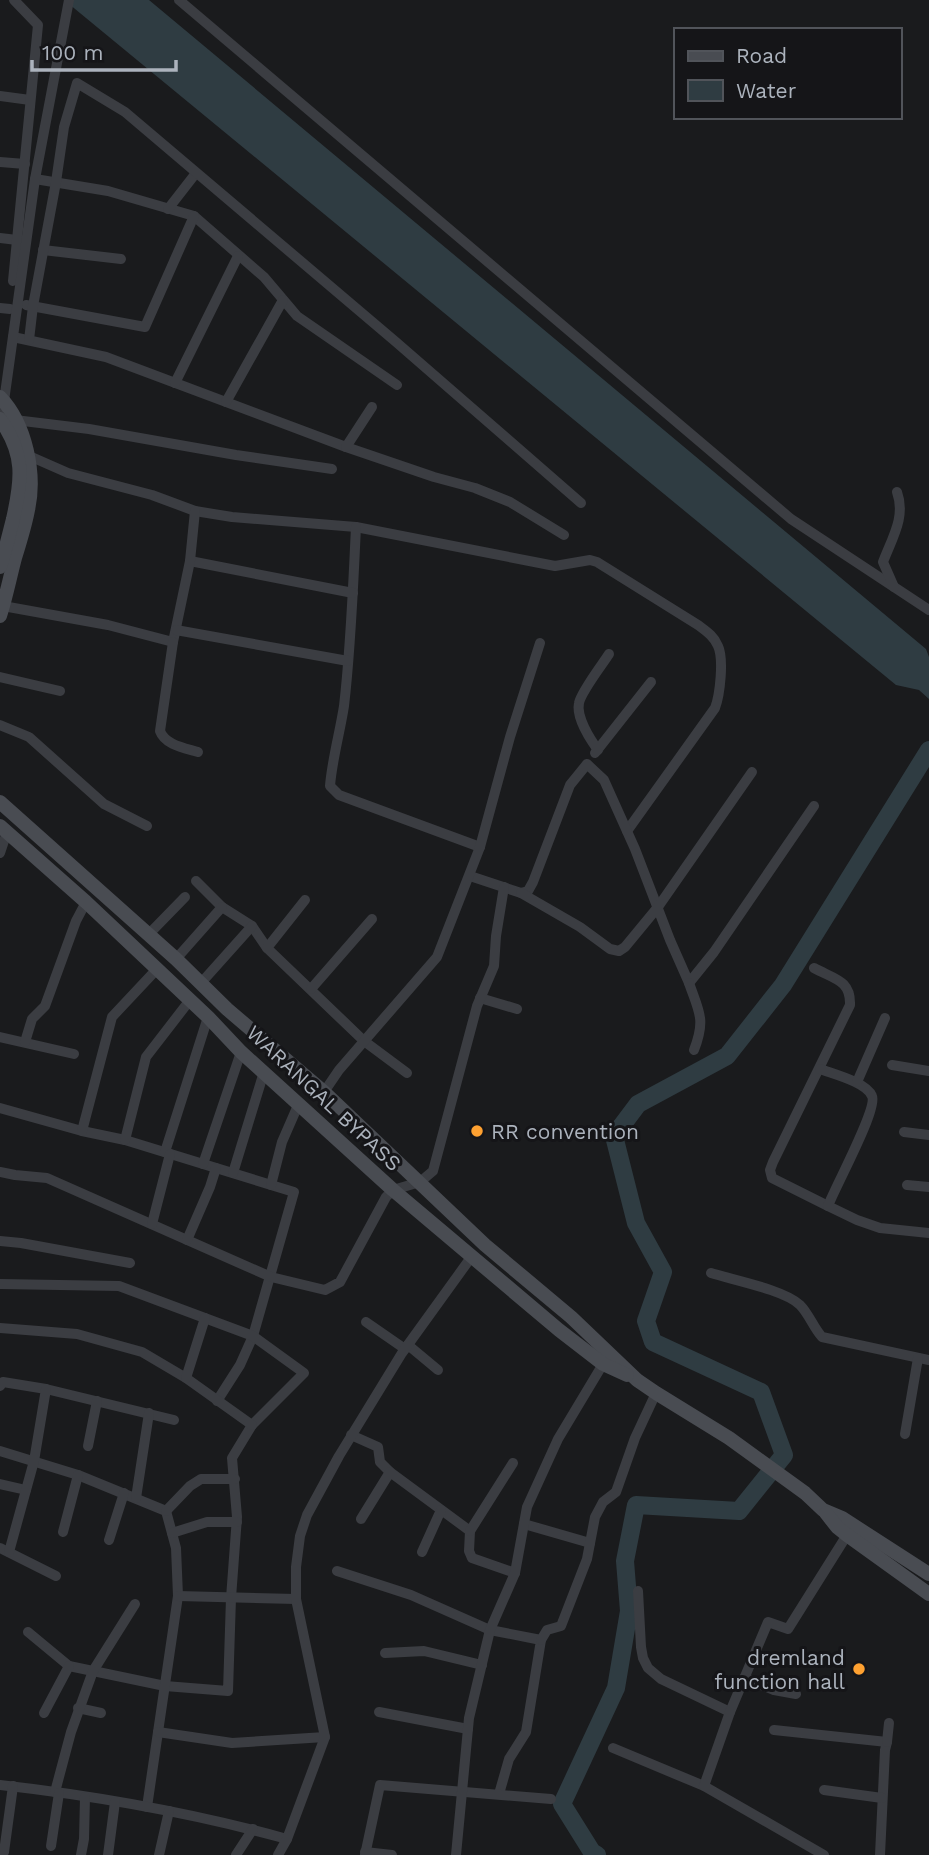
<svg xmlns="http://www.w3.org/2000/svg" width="929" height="1855" font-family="'Work Sans',sans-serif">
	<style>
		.water { fill: #2f3c42 }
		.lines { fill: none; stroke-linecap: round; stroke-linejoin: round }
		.river { stroke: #2f3c42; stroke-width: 18 }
		.street { stroke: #3b3d42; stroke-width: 10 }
		.secondary { stroke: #494c52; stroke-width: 14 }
		.poi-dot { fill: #fea131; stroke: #151518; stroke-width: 2.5 }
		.labels { text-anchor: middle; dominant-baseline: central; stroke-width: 6; stroke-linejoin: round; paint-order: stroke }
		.street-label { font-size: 21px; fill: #acb3bd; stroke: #151518 }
		.poi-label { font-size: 21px; fill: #acb3bd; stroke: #151518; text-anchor: start }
	</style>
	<rect width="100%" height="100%" fill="#1a1b1d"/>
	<polygon class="water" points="70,0 149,0 926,649 929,657 929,699 919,690 896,685 69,4"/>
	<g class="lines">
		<polyline class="river" points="597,1855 592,1852 562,1804 616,1688 629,1611 625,1561 636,1505 739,1511 784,1455 761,1392 653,1342 646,1321 663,1272 636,1223 614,1136 638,1104 727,1056 783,985 929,750"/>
		<g class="street">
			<polyline points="179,0 791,519 929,610"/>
			<polyline points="0,96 30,100"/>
			<polyline points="0,162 25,164"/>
			<polyline points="35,179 108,191 194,216 264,277 297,316 397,385"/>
			<polyline points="168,209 196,173"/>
			<polyline points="0,238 17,240"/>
			<polyline points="43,250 121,259"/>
			<polyline points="13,281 38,25 14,0"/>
			<polyline points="26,305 145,327 194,216"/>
			<polyline points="0,308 10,309"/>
			<polyline points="13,337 106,357 346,447 434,477 475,488 510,502 564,535"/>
			<polyline points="29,340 33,306 56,182 64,127 77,83 125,112 396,342 581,503"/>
			<polyline points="175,383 238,256"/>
			<polyline points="226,402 283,300"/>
			<polyline points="0,409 4,401 35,179 69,0"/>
			<polyline points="15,420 89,429 236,455 332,469"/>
			<polyline points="346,447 372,407"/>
			<path d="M27 455 68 473 152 495 195 511 232 517 356 527 555 566 590 560 597 562 698 625C706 631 714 636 718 646 724 659 720 695 715 708L627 831"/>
			<path d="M356 527C353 587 351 646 344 706 340 732 332 760 330 786L339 795 480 847"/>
			<polyline points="190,561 353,593"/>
			<path d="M894 587 883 562C892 538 906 517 897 492"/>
			<polyline points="3,606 108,625 173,642 190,561 195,511"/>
			<polyline points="176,630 348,661"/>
			<path d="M173 642 160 731C165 745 185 748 198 752"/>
			<polyline points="0,677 60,691"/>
			<polyline points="0,725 29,737 104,804 147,826"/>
			<path d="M598 750C590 739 576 717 579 703 581 692 602 665 609 654"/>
			<polyline points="595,753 651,682"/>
			<polyline points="0,853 7,832"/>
			<polyline points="470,876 521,893 528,891 533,882 570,785 587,764 604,780 635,849 670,940 689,983 714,952 814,806"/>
			<polyline points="196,881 222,907 252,926 267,948"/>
			<polyline points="521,893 580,927 610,949 619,951 625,947 658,907 752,772"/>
			<polyline points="305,900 267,948 364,1041 407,1073"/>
			<polyline points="148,935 185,897"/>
			<polyline points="176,959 222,907"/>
			<path d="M814 968C834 979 851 980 850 1005L773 1162 770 1170 772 1178 828 1206"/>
			<polyline points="201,983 252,926"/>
			<path d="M689 983C699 1012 706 1019 694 1050"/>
			<polyline points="311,989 372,919"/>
			<polyline points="480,998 517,1009"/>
			<polyline points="0,1037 74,1054"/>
			<polyline points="25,1042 32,1019 45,1006 76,921 86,902"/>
			<polyline points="892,1065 929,1071"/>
			<path d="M820 1069C833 1074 866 1082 872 1096 878 1109 835 1187 828 1206L857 1220 880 1228 929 1233"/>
			<polyline points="857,1082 885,1018"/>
			<polyline points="324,1092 339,1070 437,957 480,847 510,737 540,643"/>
			<polyline points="0,1108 82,1131 125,1140 294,1192 253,1336 240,1365 217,1401"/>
			<polyline points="82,1131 112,1017 157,969"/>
			<polyline points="904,1132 929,1135"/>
			<polyline points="125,1140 146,1057 190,1000"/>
			<polyline points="165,1152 208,1017"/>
			<polyline points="203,1164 241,1052"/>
			<polyline points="0,1172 15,1175 47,1178 271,1277 325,1290 340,1282 386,1197 393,1190 420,1182 433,1171 477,1006 494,966 496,936 504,887"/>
			<polyline points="233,1173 264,1072"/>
			<polyline points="271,1185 282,1142 299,1103"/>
			<polyline points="907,1185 929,1187"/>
			<polyline points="152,1224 170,1154"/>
			<polyline points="187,1240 210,1187 216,1168"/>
			<polyline points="0,1241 21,1243 130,1263"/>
			<path d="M711 1273C733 1280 785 1290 800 1305 809 1314 813 1327 822 1337L929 1360"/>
			<polyline points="0,1284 119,1286 253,1336 304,1373 252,1425 232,1458 237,1517 231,1598 228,1691 165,1686 69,1666 28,1632"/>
			<polyline points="366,1322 405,1349"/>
			<polyline points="0,1328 77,1334 142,1352 186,1378 252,1425"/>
			<polyline points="408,1345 438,1370"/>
			<polyline points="186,1378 205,1318"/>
			<polyline points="0,1386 3,1382 46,1389 174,1420"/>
			<polyline points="905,1434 918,1358"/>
			<polyline points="351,1435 378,1447 380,1462 390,1472"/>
			<polyline points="88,1446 97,1401"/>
			<polyline points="0,1451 78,1475 166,1511 176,1548 178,1596 147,1807"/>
			<polyline points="0,1484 26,1490"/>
			<polyline points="136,1498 149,1413"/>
			<polyline points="166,1511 190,1486 201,1479 235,1479"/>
			<polyline points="361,1519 390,1472 470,1531 469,1551 472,1558 515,1573"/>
			<polyline points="524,1524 590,1543"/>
			<polyline points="470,1531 513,1463"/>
			<polyline points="63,1532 78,1475"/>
			<polyline points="172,1533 207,1522 237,1522"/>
			<polyline points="109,1540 124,1493"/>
			<polyline points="0,1548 56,1576"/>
			<polyline points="9,1552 34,1461 46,1389"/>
			<polyline points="422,1552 441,1510"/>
			<polyline points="337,1571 411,1595 490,1630 541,1640 526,1732 509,1759 499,1794"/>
			<polyline points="638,1591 641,1647 643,1658 648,1668 661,1679 730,1712"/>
			<polyline points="178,1596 296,1599"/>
			<polyline points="541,1640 547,1630 561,1626 587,1559 595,1517 603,1502 616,1492 635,1438 656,1393"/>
			<polyline points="385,1653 424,1651 482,1665"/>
			<polyline points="744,1678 774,1690 796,1694"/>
			<polyline points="78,1708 101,1713"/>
			<polyline points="379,1712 468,1729"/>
			<polyline points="44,1713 69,1666"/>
			<polyline points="774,1730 887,1742 885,1750 880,1855"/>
			<polyline points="158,1732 232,1743 325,1737"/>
			<polyline points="887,1742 889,1723"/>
			<polyline points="613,1748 704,1786"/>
			<path d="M0 1785C97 1796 193 1813 287 1839"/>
			<polyline points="824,1790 882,1798"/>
			<polyline points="55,1792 71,1732 93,1671 135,1604"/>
			<polyline points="51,1846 59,1793"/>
			<polyline points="4,1852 13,1786"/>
			<polyline points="365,1852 392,1855"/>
			<polyline points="81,1855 84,1839 85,1797"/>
			<polyline points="108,1855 115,1802"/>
			<polyline points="159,1855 169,1811"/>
			<polyline points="236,1855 253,1829"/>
			<polyline points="278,1855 287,1839 325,1737 296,1599 296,1567 300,1536 307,1515 339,1456 402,1353 472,1256"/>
			<polyline points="365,1855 380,1785 551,1799"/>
			<polyline points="456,1855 469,1718 490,1630 515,1573 527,1507 558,1439 603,1364"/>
			<polyline points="824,1855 704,1786 730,1712 768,1622 788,1629 847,1535"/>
		</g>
		<g class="secondary">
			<path d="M0 397C26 424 36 474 28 510 25 526 20 542 15 558 10 577 6 597 0 616"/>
			<path d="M0 419C25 454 22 479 13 519 9 535 5 551 0 567"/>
			<polyline points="0,802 176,959 227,1009 324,1092 485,1245 571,1317 637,1380 656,1393 729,1438 805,1493 823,1510 842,1518 929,1574"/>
			<polyline points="0,826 86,902 208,1017 241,1052 393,1190 559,1330 603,1364 627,1375"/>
			<polyline points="826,1513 837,1527 847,1535 929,1594"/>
		</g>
	</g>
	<g class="poi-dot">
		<circle cx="477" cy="1131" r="7"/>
		<circle cx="859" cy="1669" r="7"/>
	</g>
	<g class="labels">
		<g class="street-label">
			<text transform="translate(324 1098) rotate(43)">WARANGAL BYPASS</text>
		</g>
		<g class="poi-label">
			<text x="491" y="1131">RR convention</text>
			<text x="845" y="1657" text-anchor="end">dremland<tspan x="845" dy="24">function hall</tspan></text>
		</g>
	</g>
	<rect x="674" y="28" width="228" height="91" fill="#151518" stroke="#51545a" stroke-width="2"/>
	<rect x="688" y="51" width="35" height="10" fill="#494c52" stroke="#51545a" stroke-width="2"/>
	<text x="736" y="63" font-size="21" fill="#acb3bd">Road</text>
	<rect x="688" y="80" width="35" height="21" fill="#2f3c42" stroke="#51545a" stroke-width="2"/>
	<text x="736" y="98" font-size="21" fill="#acb3bd">Water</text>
	<path d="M32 60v10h144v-10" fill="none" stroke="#acb3bd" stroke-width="3.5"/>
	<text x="42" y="60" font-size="21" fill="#acb3bd" stroke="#151518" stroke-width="5" paint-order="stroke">100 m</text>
</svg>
